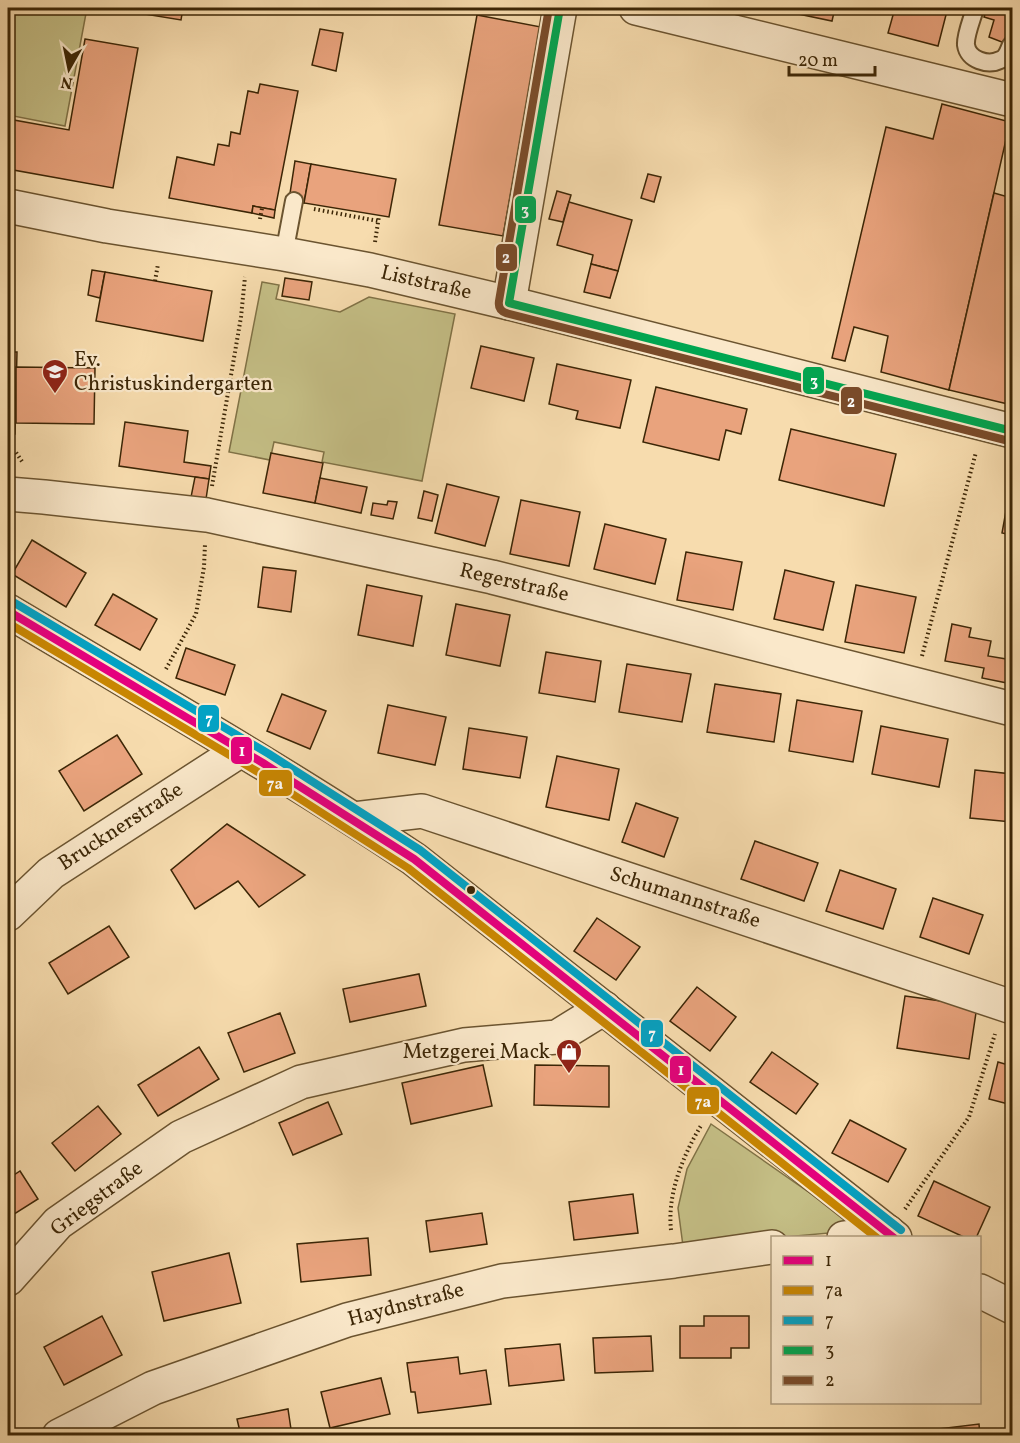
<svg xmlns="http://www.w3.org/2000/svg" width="1020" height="1443" font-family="Vollkorn,serif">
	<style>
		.green { fill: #c4be85; stroke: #807246; stroke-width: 1.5 }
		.building { fill: #e9a37d; stroke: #3c2606; stroke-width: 1.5 }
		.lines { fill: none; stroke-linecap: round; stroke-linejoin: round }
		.lane-casing { stroke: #6b5430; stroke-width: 20 }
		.street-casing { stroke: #6b5430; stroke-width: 36 }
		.path { stroke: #3c2606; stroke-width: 4; stroke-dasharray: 1.5 3; stroke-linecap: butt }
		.lane { stroke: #fae8ca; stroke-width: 16 }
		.street { stroke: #fae8ca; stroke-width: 33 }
		.bus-1-casing { stroke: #fae8ca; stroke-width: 12 }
		.bus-2-casing { stroke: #fae8ca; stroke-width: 12 }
		.bus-3-casing { stroke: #fae8ca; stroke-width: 12 }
		.bus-4-casing { stroke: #fae8ca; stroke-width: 12 }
		.bus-5-casing { stroke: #fae8ca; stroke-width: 12 }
		.bus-1 { stroke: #e5007d; stroke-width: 8 }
		.bus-2 { stroke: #c88602; stroke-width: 8 }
		.bus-3 { stroke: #03a2c4; stroke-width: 8 }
		.bus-4 { stroke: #00a651; stroke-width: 8 }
		.bus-5 { stroke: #7a4b2a; stroke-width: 8 }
		.bus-dot { fill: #3c2606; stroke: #fae8ca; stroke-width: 2 }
		.labels { text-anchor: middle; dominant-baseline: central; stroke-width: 4.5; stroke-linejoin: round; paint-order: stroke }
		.street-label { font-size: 21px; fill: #3c2606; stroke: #fae8ca }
		.poi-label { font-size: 21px; fill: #3c2606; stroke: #fae8ca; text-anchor: start }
		.line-badge { stroke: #fae8ca; stroke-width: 2 }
		.badge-label { font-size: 16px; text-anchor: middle; font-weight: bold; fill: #fff }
	</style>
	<rect width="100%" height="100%" fill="#f7dcae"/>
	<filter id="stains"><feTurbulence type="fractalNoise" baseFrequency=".00333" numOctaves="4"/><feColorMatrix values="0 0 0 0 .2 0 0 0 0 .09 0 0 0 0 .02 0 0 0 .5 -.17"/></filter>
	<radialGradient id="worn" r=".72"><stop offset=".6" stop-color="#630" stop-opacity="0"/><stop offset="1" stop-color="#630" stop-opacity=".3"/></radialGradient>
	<g class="green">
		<polygon points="8,8 87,8 65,126 8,115"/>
		<polygon points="262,282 279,285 276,299 340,312 369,297 455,314 422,481 322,462 324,452 274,442 270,460 229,452"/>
		<polygon points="711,1124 863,1230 683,1246 678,1208 687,1169"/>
	</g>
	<g class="building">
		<polygon points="108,8 183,8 181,20"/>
		<polygon points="183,8 220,8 218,14"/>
		<polygon points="780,8 835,8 832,21 779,10"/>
		<polygon points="895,8 934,8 947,11 938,46 888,33"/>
		<polygon points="987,8 1012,8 1012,46 989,37 994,20 984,17"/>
		<polygon points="477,15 541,27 503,236 439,225"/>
		<polygon points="320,29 343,33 336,71 312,65"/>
		<polygon points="85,39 138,48 113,188 8,169 8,119 69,130"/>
		<polygon points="260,84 298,91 275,210 253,206 252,213 169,198 177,157 214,165 218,144 229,146 231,132 240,134 248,91 258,93"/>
		<polygon points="942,104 1010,122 949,390 881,372 888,336 854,327 845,361 832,358 886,127 933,139"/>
		<polygon points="295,161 311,164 304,203 289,200"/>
		<polygon points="311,164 396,179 389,217 304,203"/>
		<polygon points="648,174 661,177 654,202 641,198"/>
		<polygon points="557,191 571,195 563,222 549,219"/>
		<polygon points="994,193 1012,198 1012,405 949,390"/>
		<polygon points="569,202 632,220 618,271 591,264 593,255 557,245"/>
		<polygon points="253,206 275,210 274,218 252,213"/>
		<polygon points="591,264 618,271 610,298 584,292"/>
		<polygon points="92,270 105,272 100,298 88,295"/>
		<polygon points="105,272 212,291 203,341 96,321"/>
		<polygon points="285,278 312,282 309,300 282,296"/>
		<polygon points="481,346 534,358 524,401 471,388"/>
		<polygon points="8,352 17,352 15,434 8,434"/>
		<polygon points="557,364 631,380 620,428 576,419 578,411 549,404"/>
		<polygon points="16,367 95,368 94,424 16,423"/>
		<polygon points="656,387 747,409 741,434 726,430 719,460 643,442"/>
		<polygon points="125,422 188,431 184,462 211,466 209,479 119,466"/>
		<polygon points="791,429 896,454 884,506 779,480"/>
		<polygon points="271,453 323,463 315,503 263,493"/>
		<polygon points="195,477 209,479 206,499 191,497"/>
		<polygon points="320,478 367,487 361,513 315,503"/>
		<polygon points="447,484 499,497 485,546 435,533"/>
		<polygon points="1010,489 1012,489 1012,535 1002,533"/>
		<polygon points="424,491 438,495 432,521 418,518"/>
		<polygon points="521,500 580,512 569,566 510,554"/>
		<polygon points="388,501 397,502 393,519 371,515 373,503 387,505"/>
		<polygon points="605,524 666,539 655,584 594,569"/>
		<polygon points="32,540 86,573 66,607 12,574"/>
		<polygon points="686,552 742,562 733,610 677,600"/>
		<polygon points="263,567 296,571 291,612 258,607"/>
		<polygon points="785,570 834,582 823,630 774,619"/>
		<polygon points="367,585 422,596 413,646 358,635"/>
		<polygon points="856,585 916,597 904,653 845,642"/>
		<polygon points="113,594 157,619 140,650 95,625"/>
		<polygon points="456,604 510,615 500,666 446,655"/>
		<polygon points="952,624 971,628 969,637 991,641 988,656 1012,660 1012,684 982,678 984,668 945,661"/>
		<polygon points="186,648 235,665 225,695 176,678"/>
		<polygon points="546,652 601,661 595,702 539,693"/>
		<polygon points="627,664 691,674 682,722 619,712"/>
		<polygon points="715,684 781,694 774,742 707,732"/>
		<polygon points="282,694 326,711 310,749 267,731"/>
		<polygon points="797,700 862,711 853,762 789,751"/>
		<polygon points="388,705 446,717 435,765 378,753"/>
		<polygon points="881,726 948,739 939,787 872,774"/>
		<polygon points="469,728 527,737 520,778 463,769"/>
		<polygon points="117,735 142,774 84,811 59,771"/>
		<polygon points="557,756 619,769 609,820 546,807"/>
		<polygon points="975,770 1012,774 1012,822 970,818"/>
		<polygon points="636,803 678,818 664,857 622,842"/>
		<polygon points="227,824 305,875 259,907 238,881 195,909 171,870"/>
		<polygon points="755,841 818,863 804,901 741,879"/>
		<polygon points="840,870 896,889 883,929 826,911"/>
		<polygon points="933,898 983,915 969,954 920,937"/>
		<polygon points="597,918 640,947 616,980 574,951"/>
		<polygon points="109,926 129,957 68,994 49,963"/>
		<polygon points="419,974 426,1006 350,1022 343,989"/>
		<polygon points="697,987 736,1017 710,1051 670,1021"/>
		<polygon points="905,996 977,1006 969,1059 897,1048"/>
		<polygon points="280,1013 295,1053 244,1072 228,1033"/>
		<polygon points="199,1047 219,1079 158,1116 138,1085"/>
		<polygon points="772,1052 818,1084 796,1114 750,1082"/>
		<polygon points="998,1062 1012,1066 1012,1105 989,1099"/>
		<polygon points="483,1065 492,1106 411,1124 402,1083"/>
		<polygon points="535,1065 609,1066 609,1107 534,1105"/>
		<polygon points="328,1102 342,1134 293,1155 279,1123"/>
		<polygon points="98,1106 121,1134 75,1171 52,1143"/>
		<polygon points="850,1120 906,1149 888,1182 832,1153"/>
		<polygon points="20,1171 38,1199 8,1218 8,1179"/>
		<polygon points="934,1181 990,1207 976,1238 966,1238 918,1216"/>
		<polygon points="633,1194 638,1233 574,1240 569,1202"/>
		<polygon points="482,1213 487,1244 430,1252 426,1221"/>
		<polygon points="368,1238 371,1275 301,1282 297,1244"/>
		<polygon points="229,1253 241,1303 164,1321 152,1272"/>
		<polygon points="102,1316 122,1355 64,1385 44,1347"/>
		<polygon points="704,1316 749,1316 749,1348 731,1348 731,1358 680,1358 680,1326 704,1326"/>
		<polygon points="651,1336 653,1371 595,1373 593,1338"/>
		<polygon points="560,1344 564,1380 509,1386 505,1349"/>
		<polygon points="458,1357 460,1374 486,1370 491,1404 418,1413 415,1392 411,1392 407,1363"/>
		<polygon points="381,1378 390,1414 330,1428 321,1392"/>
		<polygon points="288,1409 292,1436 241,1436 237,1419"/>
		<polygon points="979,1424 980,1436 906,1436 906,1433"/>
	</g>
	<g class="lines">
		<defs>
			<g id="lane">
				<path d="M975 8C973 17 965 35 966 45 968 60 988 66 1000 60 1007 58 1008 51 1011 45"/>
				<polyline points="284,254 294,201"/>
			</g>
			<g id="street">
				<polyline points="636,8 1012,100"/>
				<polyline points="8,206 107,226 284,254 370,270 509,303 1012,431"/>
				<polyline points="509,303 560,8"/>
				<polyline points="8,494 44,497 207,515 492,577 1012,709"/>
				<path d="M8 611C144 692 282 771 414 859L895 1238"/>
				<polyline points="354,819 422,811 1012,1007"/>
				<polyline points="8,914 51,873 241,750"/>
				<polyline points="844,1238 888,1232"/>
				<polyline points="8,1279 58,1223 181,1137 301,1082 464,1045 557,1037 604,1008"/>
				<polyline points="980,1291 1012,1307"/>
				<polyline points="59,1436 153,1388 347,1320 502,1281 674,1261 772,1247"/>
			</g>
		</defs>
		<use href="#lane" class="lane-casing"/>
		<use href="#street" class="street-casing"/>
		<g class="path">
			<polyline points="314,209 378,221"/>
			<polyline points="260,219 262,208"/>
			<polyline points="375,242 379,216"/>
			<polyline points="155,281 158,264"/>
			<polyline points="8,451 15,451 23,463"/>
			<polyline points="212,486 241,317 245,277"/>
			<polyline points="922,656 976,452"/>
			<polyline points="166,669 196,614 204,567 205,544"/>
			<polyline points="905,1209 969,1117 995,1034"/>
			<path d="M671 1230C667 1194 683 1155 702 1124"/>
		</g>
		<use href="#lane" class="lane"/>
		<use href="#street" class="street"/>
		<defs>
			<polyline id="bus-1" points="8,611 263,763 414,859 894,1238"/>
			<polyline id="bus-2" points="8,623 258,772 408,868 877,1238"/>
			<polyline id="bus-3" points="13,602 269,754 420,850 901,1230"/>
			<polyline id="bus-4" points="560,8 509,303 1012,431"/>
			<path id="bus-5" d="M549 8 499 301C498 307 501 311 506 313L1009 441"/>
		</defs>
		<use href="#bus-1" class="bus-1-casing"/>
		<use href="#bus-2" class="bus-2-casing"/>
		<use href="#bus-3" class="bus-3-casing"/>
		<use href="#bus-4" class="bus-4-casing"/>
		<use href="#bus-5" class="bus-5-casing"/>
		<use href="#bus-1" class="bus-1"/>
		<use href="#bus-2" class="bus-2"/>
		<use href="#bus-3" class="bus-3"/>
		<use href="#bus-4" class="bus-4"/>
		<use href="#bus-5" class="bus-5"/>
	</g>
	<defs>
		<symbol id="school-pin" viewBox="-11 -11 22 30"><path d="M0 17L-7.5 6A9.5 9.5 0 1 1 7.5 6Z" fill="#8f2418" stroke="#fae8ca"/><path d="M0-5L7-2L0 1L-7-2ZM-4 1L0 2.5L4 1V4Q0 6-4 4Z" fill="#fff"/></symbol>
		<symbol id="shop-pin" viewBox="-11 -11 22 30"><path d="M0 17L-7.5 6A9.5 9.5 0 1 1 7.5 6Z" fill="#8f2418" stroke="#fae8ca"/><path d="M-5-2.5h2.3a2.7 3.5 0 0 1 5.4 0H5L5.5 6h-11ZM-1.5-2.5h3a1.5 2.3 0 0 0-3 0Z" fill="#fff"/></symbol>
	</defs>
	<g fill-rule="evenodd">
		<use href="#school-pin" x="40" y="357" width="30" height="40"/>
		<use href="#shop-pin" x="554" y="1037" width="30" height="40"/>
	</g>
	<circle class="bus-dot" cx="471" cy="890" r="5"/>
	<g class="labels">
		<g class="street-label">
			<text transform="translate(426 283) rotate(13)">Liststraße</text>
			<text transform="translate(514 583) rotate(13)">Regerstraße</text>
			<text transform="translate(121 827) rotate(-33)">Brucknerstraße</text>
			<text transform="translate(685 898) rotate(18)">Schumannstraße</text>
			<text transform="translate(97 1199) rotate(-37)">Griegstraße</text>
			<text transform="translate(406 1305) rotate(-15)">Haydnstraße</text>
		</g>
		<g class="poi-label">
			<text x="74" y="360">Ev.<tspan x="74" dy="24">Christuskindergarten</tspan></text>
			<text x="550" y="1052" text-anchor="end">Metzgerei Mack</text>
		</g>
	</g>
	<g class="line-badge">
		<rect x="514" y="195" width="23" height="29" rx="6" fill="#00a651"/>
		<rect x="495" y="243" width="23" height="29" rx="6" fill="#7a4b2a"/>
		<rect x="802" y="366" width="23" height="29" rx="6" fill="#00a651"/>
		<rect x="840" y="386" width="23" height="29" rx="6" fill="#7a4b2a"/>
		<rect x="197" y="704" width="23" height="29" rx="6" fill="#03a2c4"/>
		<rect x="230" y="736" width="23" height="29" rx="6" fill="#e5007d"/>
		<rect x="258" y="769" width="35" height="28" rx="6" fill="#c88602"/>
		<rect x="640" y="1019" width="24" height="29" rx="6" fill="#03a2c4"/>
		<rect x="669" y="1055" width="23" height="29" rx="6" fill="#e5007d"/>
		<rect x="686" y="1086" width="34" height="29" rx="6" fill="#c88602"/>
	</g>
	<g class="badge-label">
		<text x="525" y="215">3</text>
		<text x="506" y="263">2</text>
		<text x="814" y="386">3</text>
		<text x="851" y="407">2</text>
		<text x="209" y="724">7</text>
		<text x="242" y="756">1</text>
		<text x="275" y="789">7a</text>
		<text x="652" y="1039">7</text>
		<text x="681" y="1075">1</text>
		<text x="703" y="1107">7a</text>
	</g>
	<rect width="1020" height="1443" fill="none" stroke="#f7dcae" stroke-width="30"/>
	<rect x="9" y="9" width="1002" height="1425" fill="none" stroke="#3c2606" stroke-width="3"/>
	<rect x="15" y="15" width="990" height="1413" fill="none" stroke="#3c2606" stroke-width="1.5"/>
	<rect x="771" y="1236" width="210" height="168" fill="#fae8ca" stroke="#ae9a7c" stroke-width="1.5"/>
	<rect x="783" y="1256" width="30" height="9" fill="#e5007d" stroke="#ae9a7c" stroke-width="1.5"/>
	<text x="825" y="1266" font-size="18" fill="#3c2606">1</text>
	<rect x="783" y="1286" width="30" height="9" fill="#c88602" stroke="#ae9a7c" stroke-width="1.5"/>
	<text x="825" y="1296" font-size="18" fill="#3c2606">7a</text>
	<rect x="783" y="1316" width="30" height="9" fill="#03a2c4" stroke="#ae9a7c" stroke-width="1.5"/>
	<text x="825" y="1326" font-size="18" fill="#3c2606">7</text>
	<rect x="783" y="1346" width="30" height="9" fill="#00a651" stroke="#ae9a7c" stroke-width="1.5"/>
	<text x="825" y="1356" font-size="18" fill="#3c2606">3</text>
	<rect x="783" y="1376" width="30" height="9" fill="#7a4b2a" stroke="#ae9a7c" stroke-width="1.5"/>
	<text x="825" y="1386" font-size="18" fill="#3c2606">2</text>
	<g transform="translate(69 69) rotate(189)" stroke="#fae8ca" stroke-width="4.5" paint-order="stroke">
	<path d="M0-4.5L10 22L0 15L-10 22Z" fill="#3c2606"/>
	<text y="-9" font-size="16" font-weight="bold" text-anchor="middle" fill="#3c2606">N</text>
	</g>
	<path d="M789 66v9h86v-9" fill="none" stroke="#3c2606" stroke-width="3"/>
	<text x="798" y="66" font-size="18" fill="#3c2606" stroke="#fae8ca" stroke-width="4.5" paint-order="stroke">20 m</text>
	<rect width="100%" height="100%" filter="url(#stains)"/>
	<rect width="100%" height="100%" fill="url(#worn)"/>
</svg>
